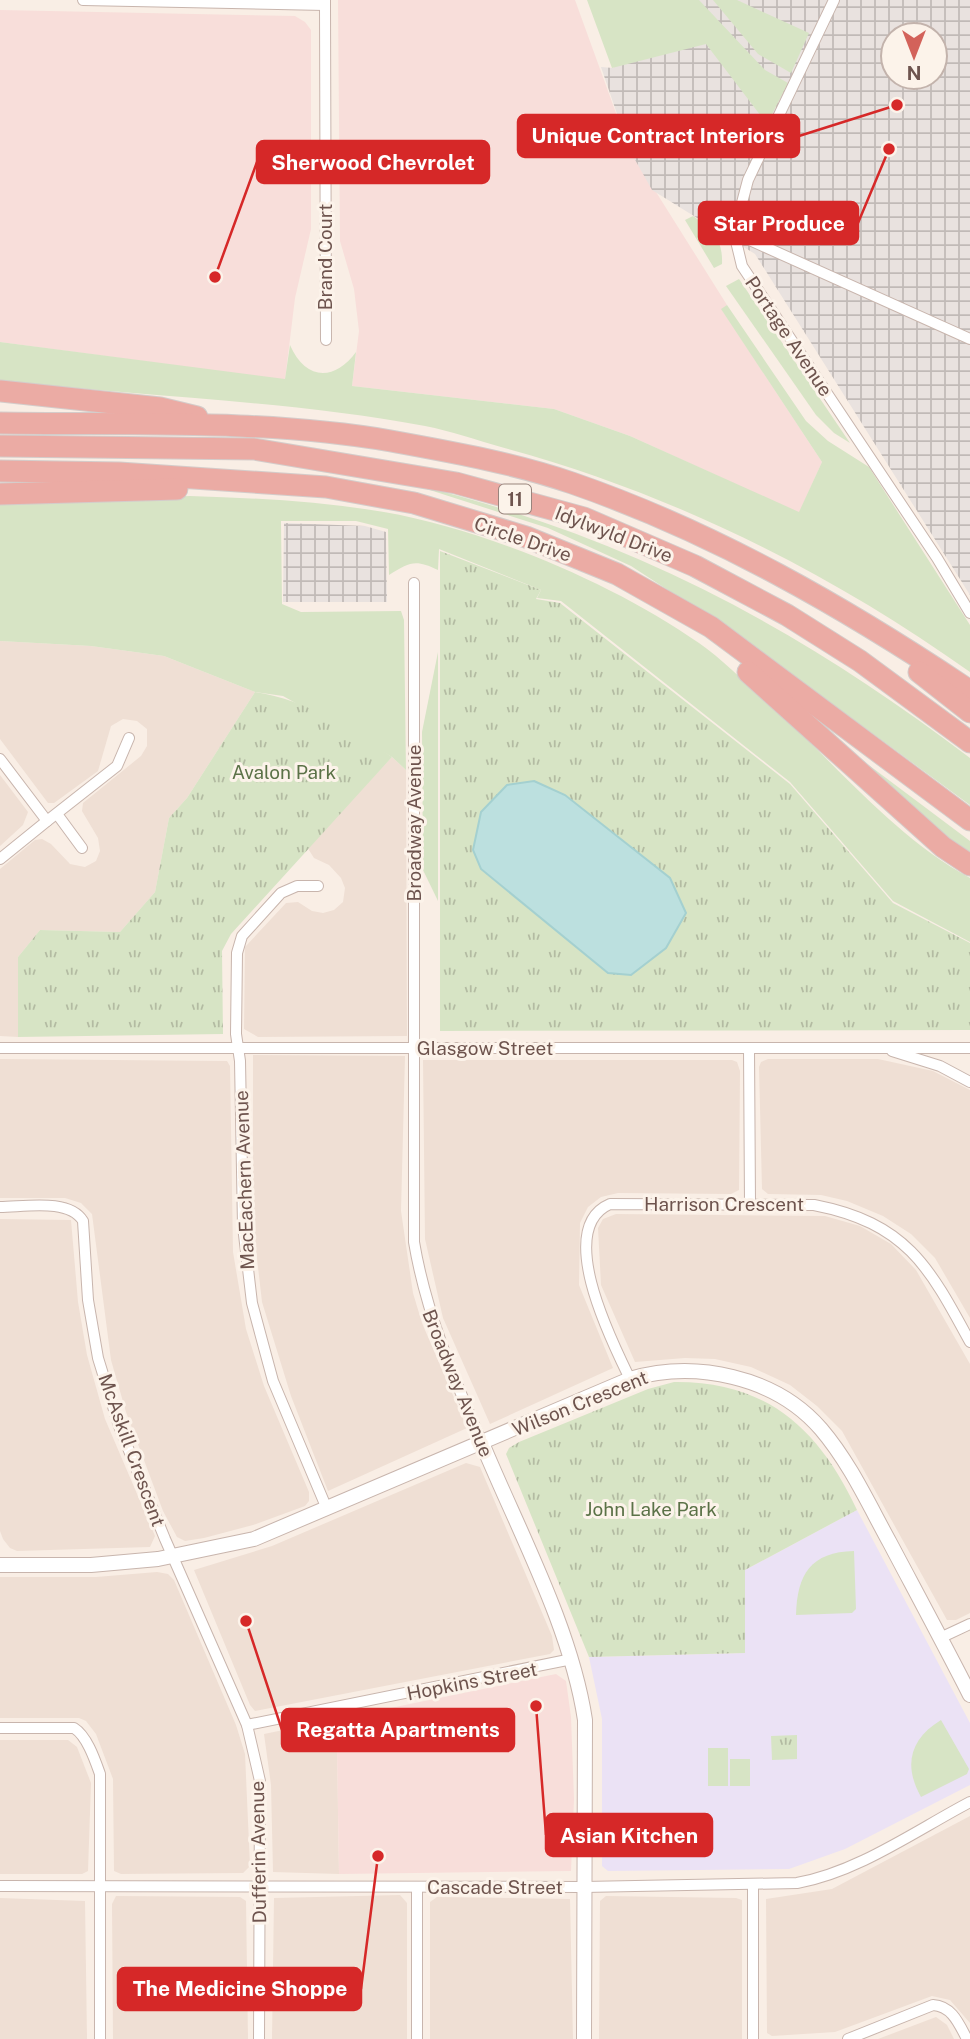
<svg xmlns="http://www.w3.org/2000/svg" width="970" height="2039" font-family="'Public Sans',sans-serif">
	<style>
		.residential { fill: #efdfd4 }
		.commercial { fill: #f8deda }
		.industrial { fill: url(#industrial-grid); fill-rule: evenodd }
		.education { fill: #ebe2f5 }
		.green { fill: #d7e4c5 }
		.park { fill: url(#park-tufts) }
		.water { fill: #bce0df; stroke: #a4d0d0; stroke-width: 2 }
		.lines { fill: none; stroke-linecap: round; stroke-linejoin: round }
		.minor-casing { stroke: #c8b5ad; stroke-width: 12 }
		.tertiary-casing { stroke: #c8b5ad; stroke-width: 16 }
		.motorway-casing { stroke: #d4ccca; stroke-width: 23 }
		.minor { stroke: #fff; stroke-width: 10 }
		.tertiary { stroke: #fff; stroke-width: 14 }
		.motorway { stroke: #ebaba4; stroke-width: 21 }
		.labels { text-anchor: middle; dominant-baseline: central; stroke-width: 6; stroke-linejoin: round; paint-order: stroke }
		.shield { fill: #fcf3ea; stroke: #99847d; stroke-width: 2 }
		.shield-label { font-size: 18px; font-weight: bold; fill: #6e544e }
		.street-label { font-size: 19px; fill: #6e544e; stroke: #fcf3ea }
		.park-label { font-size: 19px; fill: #5b7247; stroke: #fcf3ea }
		.leader { fill: none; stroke: #d62828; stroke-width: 2.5 }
		.callout-dot { fill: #d62828; stroke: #fcf3ea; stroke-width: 2.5 }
		.callout { fill: #d62828; stroke: #d62828; stroke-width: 2.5 }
		.callout-label { font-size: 21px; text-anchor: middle; font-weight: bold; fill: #fff }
	</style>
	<defs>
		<pattern id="industrial-grid" width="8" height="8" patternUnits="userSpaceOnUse" patternTransform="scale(1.75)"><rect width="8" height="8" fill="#e9e2df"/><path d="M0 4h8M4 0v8" fill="none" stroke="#c1bab7"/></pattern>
		<pattern id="park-tufts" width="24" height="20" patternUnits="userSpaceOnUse" patternTransform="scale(1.75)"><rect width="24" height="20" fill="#d7e4c5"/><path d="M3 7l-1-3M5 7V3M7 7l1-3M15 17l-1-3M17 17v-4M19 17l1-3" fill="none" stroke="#b3bba2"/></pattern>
	</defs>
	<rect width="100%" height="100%" fill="#f9eee5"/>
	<g class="residential">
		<polygon points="0,641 91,646 164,656 255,692 187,798 169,818 155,892 120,932 40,930 18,957 18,1037 0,1036 0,869 35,840 42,839 51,844 70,864 85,867 96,861 100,851 98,838 82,811 83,803 141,756 147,746 147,729 137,721 123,719 111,726 98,771 54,803 48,803 0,739"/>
		<polygon points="392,757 406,770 407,1036 258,1037 244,1029 245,947 286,903 298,902 312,911 323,913 334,910 343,902 345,888 341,878 329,865 314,858 307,847"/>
		<polygon points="0,775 28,812 23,825 0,846"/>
		<polygon points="253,1055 405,1056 401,1211 413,1293 422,1323 467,1428 328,1491 291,1396 262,1302 253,1223"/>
		<polygon points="0,1059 227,1061 230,1066 233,1252 246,1329 264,1386 309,1492 309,1501 305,1506 253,1525 204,1538 185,1541 177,1537 163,1511 126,1412 111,1360 92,1214 81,1203 65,1198 0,1198"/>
		<polygon points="768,1059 878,1059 933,1071 970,1090 970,1318 935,1258 911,1234 883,1216 847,1201 821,1195 768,1194 762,1189 759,1067 761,1062"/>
		<polygon points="423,1060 732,1060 737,1062 740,1071 739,1190 731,1194 618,1193 601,1197 588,1207 580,1223 579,1285 613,1368 490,1424 443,1318 425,1239"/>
		<polygon points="616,1214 825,1216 860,1226 891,1244 916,1270 970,1364 970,1613 956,1620 947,1620 842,1431 817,1406 790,1385 751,1367 715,1359 685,1358 635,1362 601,1285 598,1228 603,1219"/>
		<polygon points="0,1219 71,1220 78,1302 87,1355 105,1419 155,1536 150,1547 17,1551 10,1548 3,1539 0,1531"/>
		<polygon points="466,1463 480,1467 552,1636 554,1650 550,1654 255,1711 250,1705 194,1570 272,1546"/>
		<polygon points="157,1572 168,1574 174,1580 236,1725 245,1754 250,1866 243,1873 121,1874 114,1871 113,1779 96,1734 86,1721 79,1718 0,1718 0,1577 96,1577"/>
		<polygon points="332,1720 337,1747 339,1874 273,1872 271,1785 264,1734"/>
		<polygon points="0,1740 68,1740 77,1747 91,1783 88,1871 82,1874 0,1874"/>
		<polygon points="970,1816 970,2023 950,2000 932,1996 835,2032 772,2036 767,2033 766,1899 832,1889"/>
		<polygon points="400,1895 407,1903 407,2039 272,2039 274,1898"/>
		<polygon points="116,1896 240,1897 246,1901 248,2039 113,2039 112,1904"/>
		<polygon points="606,1896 736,1898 742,1900 742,2039 599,2039 600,1901"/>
		<polygon points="437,1897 570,1899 573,2039 430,2039 430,1902"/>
		<polygon points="0,1898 85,1901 87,2039 0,2039"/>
		<polygon points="936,2017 947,2025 954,2039 878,2039"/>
	</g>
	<g class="commercial">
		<polygon points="338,0 575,0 629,149 727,305 722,310 822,462 799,513 630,436 554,409 352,386 359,331 354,289 340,241"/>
		<polygon points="0,10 295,16 305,22 311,30 311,229 295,298 285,380 0,342"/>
		<polygon points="556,1674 566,1681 571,1717 574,1799 571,1871 339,1874 337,1747 332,1720"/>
	</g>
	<g class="industrial">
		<path d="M696 0H970V595L755 254 652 190 629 149 601 67 613 68ZM893 35H935V77H893Z"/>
		<polygon points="284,523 365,526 386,532 387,602 283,602"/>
	</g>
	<polygon class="education" points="857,1510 970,1723 970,1785 845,1849 789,1869 608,1871 602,1866 602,1719 589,1657 745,1653 745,1570"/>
	<g class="green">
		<polygon points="587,0 699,0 765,70 788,83 767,124 706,44 612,68"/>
		<polygon points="713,0 737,0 809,33 791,73 758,54"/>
		<path d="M693 216C712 230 723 239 722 264L714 268 685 220Z"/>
		<polygon points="739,279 850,443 834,433 816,415 726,286"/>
		<path d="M727 305 806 421 828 441 869 467 970 625V672C828 571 669 492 501 447 476 440 451 431 425 426 285 400 141 397 0 380V342L285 379 290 345C305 380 334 382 356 352L352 386 554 409 630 436 799 512 822 462 721 309Z"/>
		<path d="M408 483C623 534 795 625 970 758V805L748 642 631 566 548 528Z"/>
		<path d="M190 496C255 498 320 501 384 512 487 530 613 583 699 643 722 659 742 680 763 698 831 758 890 834 970 878V942L893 901 790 782 561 601 537 598 541 590 439 549 438 570C415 559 410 562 389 575L388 529 356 521H281L282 604 301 612 401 611 404 620 406 770 392 757 283 696 255 692 164 656 91 646 0 641V503Z"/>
		<polygon points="438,652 438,901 423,870 422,732"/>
		<polygon points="822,730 970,841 970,856 957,848"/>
		<path d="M854 1551 856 1609 852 1613 796 1615C797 1574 811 1552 854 1551Z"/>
		<path d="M941 1720 969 1769 967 1774 921 1797C903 1765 910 1739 941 1720Z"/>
		<rect x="708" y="1748" width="20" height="38"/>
		<rect x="730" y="1759" width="20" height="27"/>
	</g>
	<g class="park">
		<polygon points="440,551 541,590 536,599 560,603 790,784 893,903 970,943 970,1030 440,1031"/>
		<path d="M255 692C308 700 348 728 392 757L231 934 222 951 223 1034 18 1037V957L40 930 120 932 155 892 169 818 187 798Z"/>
		<path d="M674 1382C767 1381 819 1429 857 1510L745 1570V1653L589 1657 506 1454 509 1448 519 1442 648 1389Z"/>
		<polygon points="797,1735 797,1759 772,1760 771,1736"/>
	</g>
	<polygon class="water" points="534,781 565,795 670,878 686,913 666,948 631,975 608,973 481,869 473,850 481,812 507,785"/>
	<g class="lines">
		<defs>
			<g id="minor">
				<polyline points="83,0 325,5 325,0"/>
				<polyline points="834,0 748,180 734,233 742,266 937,558 970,613"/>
				<polyline points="325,5 326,340"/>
				<polyline points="734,233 970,339"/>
				<path d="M414 583V1242C426 1313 453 1376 482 1443"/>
				<polyline points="0,759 47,821 0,859"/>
				<polyline points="57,814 82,848"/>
				<polyline points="47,821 117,766 129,738"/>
				<polyline points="318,886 297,886 281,893 242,936 237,953 236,1034 240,1061 243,1226 252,1303 273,1381 327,1509"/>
				<polyline points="0,1048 970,1048"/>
				<polyline points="749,1048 750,1204"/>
				<polyline points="892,1051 940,1066 970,1082"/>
				<path d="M0 1207C24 1207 69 1198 83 1221L88 1300 98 1358 119 1426 165 1539 247 1725 254 1755 260 1781 259 2039"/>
				<path d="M630 1379C612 1342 554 1228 610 1204L814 1205C906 1223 929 1266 970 1342"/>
				<polyline points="940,1638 970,1624"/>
				<polyline points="247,1725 572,1659"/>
				<path d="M0 1728H74C87 1736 95 1760 100 1774V2039"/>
				<path d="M0 1886 584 1887 797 1883C858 1872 915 1831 970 1802"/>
				<polyline points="753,1886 753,2039"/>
				<polyline points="417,2039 417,1887"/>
				<path d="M848 2039 933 2005C952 2006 959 2024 967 2039"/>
			</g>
			<g id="tertiary">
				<path d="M482 1443C518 1530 571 1627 585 1720L584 2039"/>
				<path d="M0 1565H91L158 1559 254 1539 630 1379C695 1360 775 1376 821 1429 850 1463 869 1505 890 1543 917 1594 944 1644 970 1695"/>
			</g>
			<g id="motorway">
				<polyline points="0,391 160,408 197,417"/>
				<path d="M0 423C130 425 263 419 391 441 451 452 514 463 572 483 714 532 846 608 970 691"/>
				<polyline points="0,446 254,449 456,483 584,518 695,566 787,615 860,661 970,742"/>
				<polyline points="0,471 119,473 326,487 414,503 526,537 617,574 711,627 970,820"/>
				<polyline points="0,494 177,489"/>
				<polyline points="748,672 943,847 970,865"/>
				<polyline points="919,672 970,712"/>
			</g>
		</defs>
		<use href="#minor" class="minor-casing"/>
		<use href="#tertiary" class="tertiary-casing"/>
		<use href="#motorway" class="motorway-casing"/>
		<use href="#minor" class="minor"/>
		<use href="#tertiary" class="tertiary"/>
		<use href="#motorway" class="motorway"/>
	</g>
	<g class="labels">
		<rect class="shield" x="499" y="484.5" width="32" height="29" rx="5"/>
		<g class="shield-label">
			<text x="515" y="499">11</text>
		</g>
		<g class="street-label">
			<text transform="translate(325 257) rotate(-90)">Brand Court</text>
			<text transform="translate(789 336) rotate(56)">Portage Avenue</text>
			<text transform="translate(614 534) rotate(21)">Idylwyld Drive</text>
			<text transform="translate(523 539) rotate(19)">Circle Drive</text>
			<text transform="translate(414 823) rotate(-90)">Broadway Avenue</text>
			<text x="485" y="1048">Glasgow Street</text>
			<text transform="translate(244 1180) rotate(-92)">MacEachern Avenue</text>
			<text x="724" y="1204">Harrison Crescent</text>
			<text transform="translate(458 1383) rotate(68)">Broadway Avenue</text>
			<text transform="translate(580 1403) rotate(-22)">Wilson Crescent</text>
			<text transform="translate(132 1450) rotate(70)">McAskill Crescent</text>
			<text transform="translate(472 1681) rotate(-11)">Hopkins Street</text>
			<text transform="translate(258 1852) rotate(-91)">Dufferin Avenue</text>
			<text x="495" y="1887">Cascade Street</text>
		</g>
		<g class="park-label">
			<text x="284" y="772">Avalon Park</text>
			<text x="651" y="1509">John Lake Park</text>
		</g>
	</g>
	<path class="leader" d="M897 105L799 136M215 277L257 162M889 149L858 223M246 1621L282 1730M536 1706L546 1835M378 1856L361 1989"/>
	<g class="callout-dot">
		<circle cx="897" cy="105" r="7"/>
		<circle cx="215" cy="277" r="7"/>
		<circle cx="889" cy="149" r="7"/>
		<circle cx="246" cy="1621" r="7"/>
		<circle cx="536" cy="1706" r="7"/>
		<circle cx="378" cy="1856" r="7"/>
	</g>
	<g class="callout">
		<rect x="518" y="115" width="281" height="42" rx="7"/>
		<rect x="257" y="141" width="232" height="42" rx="7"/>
		<rect x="699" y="202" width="159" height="42" rx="7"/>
		<rect x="282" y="1709" width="232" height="42" rx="7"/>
		<rect x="546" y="1814" width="166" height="42" rx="7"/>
		<rect x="118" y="1968" width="243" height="42" rx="7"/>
	</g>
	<g class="callout-label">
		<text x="658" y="143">Unique Contract Interiors</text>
		<text x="373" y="170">Sherwood Chevrolet</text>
		<text x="779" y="231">Star Produce</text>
		<text x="398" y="1737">Regatta Apartments</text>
		<text x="629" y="1843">Asian Kitchen</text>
		<text x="240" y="1996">The Medicine Shoppe</text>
	</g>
	<g transform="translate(914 56) rotate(180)"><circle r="33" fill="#fcf3ea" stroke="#c3b3ac" stroke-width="2"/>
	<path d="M0-5L12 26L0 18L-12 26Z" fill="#d3625a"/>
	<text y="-10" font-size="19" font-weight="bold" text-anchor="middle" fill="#6e544e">N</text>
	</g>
</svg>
